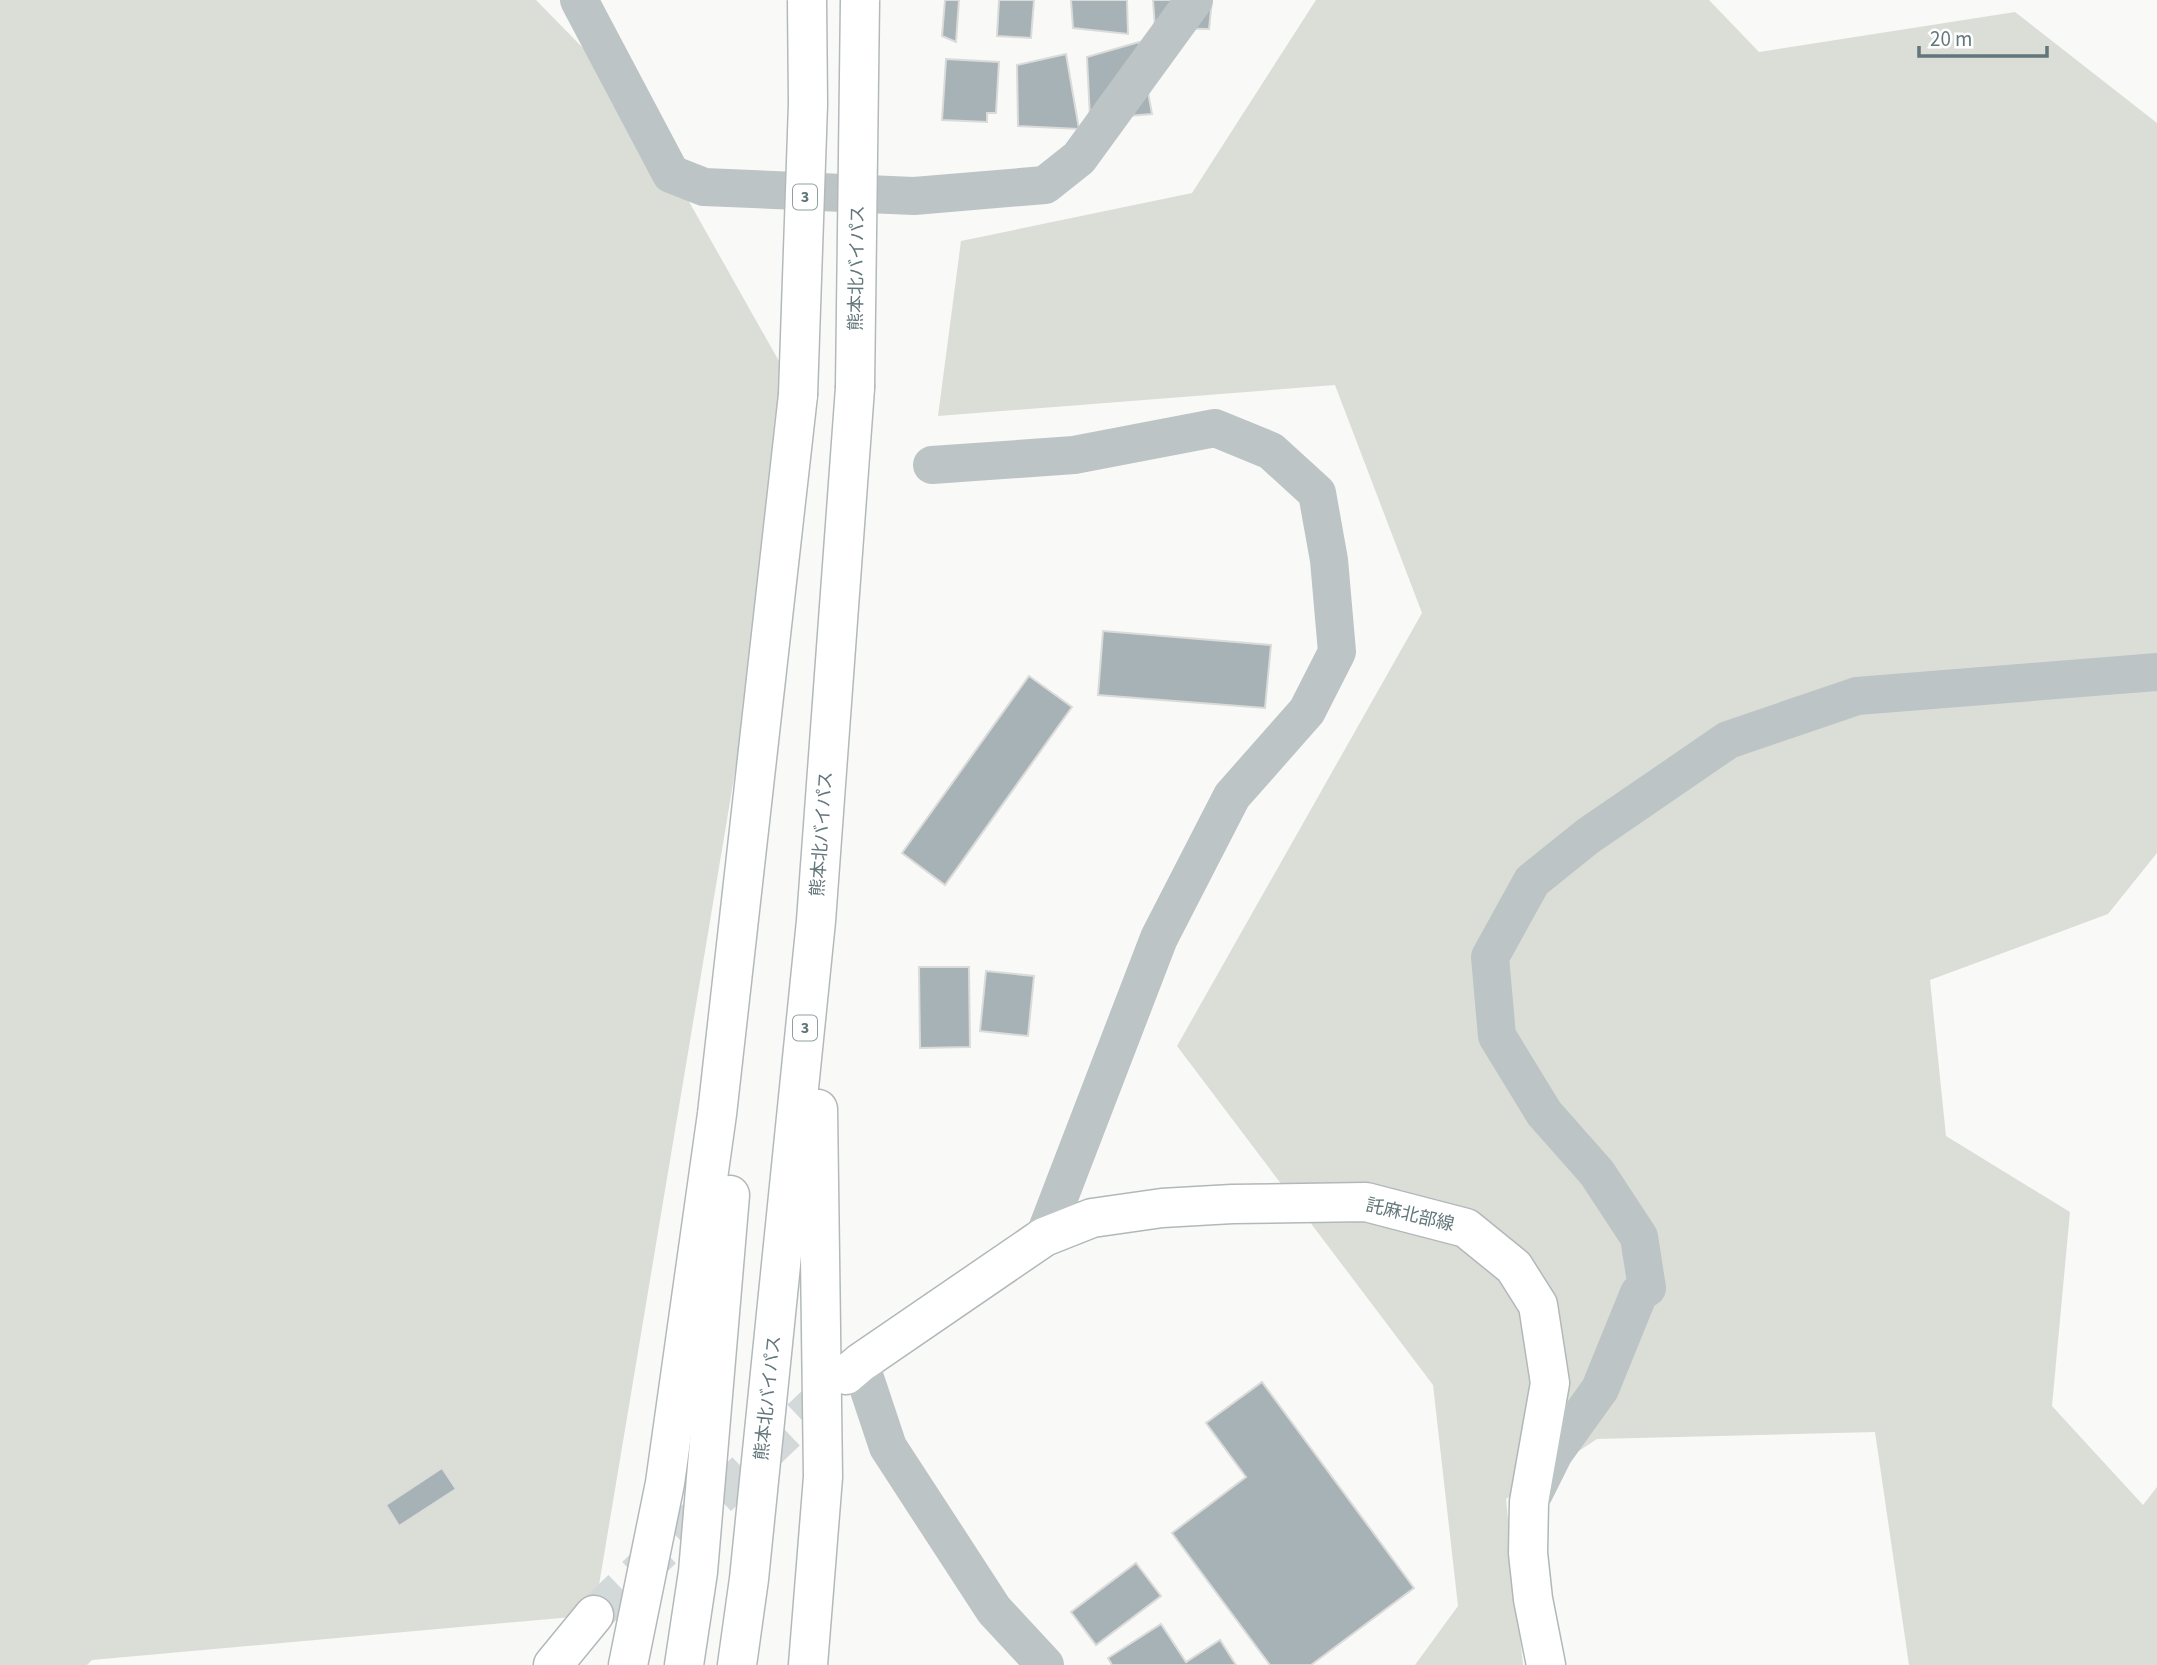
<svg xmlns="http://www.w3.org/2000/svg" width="2157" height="1665" font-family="'Source Sans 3','Noto Sans JP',sans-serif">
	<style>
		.green { fill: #dbded7 }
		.building { fill: #a6b2b5; stroke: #dbdbda; stroke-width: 2 }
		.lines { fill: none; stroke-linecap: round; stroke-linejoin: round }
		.major-tunnel { stroke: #d3d8d9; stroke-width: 38; stroke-dasharray: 38 19; stroke-linecap: butt }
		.major-casing { stroke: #b1b8ba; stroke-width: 41 }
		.highway-casing { stroke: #b3b9bb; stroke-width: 41 }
		.minor { stroke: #bdc4c6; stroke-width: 38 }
		.major { stroke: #fff; stroke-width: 38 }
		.highway { stroke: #fff; stroke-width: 38 }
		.highway-bridge-casing { stroke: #b3b9bb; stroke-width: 41; stroke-linecap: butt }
		.highway-bridge { stroke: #fff; stroke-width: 38 }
		.labels { text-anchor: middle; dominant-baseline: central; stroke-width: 7; stroke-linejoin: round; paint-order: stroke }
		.shield { fill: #fff; stroke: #919fa3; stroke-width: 2 }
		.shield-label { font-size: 16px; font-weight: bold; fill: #62767b }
		.street-label { font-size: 18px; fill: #62767b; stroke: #fff }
	</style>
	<rect width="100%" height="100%" fill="#f9f9f8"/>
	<g class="green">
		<polygon points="0,0 536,0 629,95 798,395 594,1615 92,1660 87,1665 0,1665"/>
		<polygon points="1316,0 1709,0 1759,52 2015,12 2157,123 2157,853 2108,914 1930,980 1946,1136 2070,1212 2052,1406 2143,1505 2157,1487 2157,1665 1909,1665 1875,1432 1597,1439 1506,1499 1523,1665 1415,1665 1458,1606 1433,1385 1177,1046 1422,613 1335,385 938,416 961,241 1192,193"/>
	</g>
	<g class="building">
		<polygon points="945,0 959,0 956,42 942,36"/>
		<polygon points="999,0 1034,0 1031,38 997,36"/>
		<polygon points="1071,0 1127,0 1128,34 1073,28"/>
		<polygon points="1153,0 1212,0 1209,29 1155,28"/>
		<polygon points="1139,42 1152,114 1090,119 1087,57"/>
		<polygon points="1066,54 1079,129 1018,126 1017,65"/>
		<polygon points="946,59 999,62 996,113 987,113 987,122 942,120"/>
		<polygon points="1103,631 1271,645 1265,708 1098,695"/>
		<polygon points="1029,676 1072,707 945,885 902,853"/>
		<polygon points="919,967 969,967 970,1047 920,1048"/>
		<polygon points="986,971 1034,976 1028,1036 980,1031"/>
		<polygon points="1262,1382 1414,1588 1311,1665 1270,1665 1172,1533 1246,1477 1206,1423"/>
		<polygon points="442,1468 456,1489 399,1526 386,1505"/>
		<polygon points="1136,1563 1161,1596 1096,1645 1071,1612"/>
		<polygon points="1161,1624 1186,1662 1220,1640 1236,1665 1112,1665 1108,1658"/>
	</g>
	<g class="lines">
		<polyline class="major-tunnel" points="594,1615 841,1380"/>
		<defs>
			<g id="major">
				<polyline points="846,1375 860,1363 1044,1237 1092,1218 1162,1208 1232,1204 1366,1202 1466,1228 1514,1267 1538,1305 1550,1383 1529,1502 1528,1553 1533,1599 1546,1665"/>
				<polyline points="553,1665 594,1615"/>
			</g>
			<g id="highway">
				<polyline points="628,1665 665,1483 717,1114 798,395"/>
				<polyline points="684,1665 698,1572 730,1195"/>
				<polyline points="737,1665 749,1579 816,921 855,388"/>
				<polyline points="808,1665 823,1477 818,1109"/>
			</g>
		</defs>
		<use href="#major" class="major-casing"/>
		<use href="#highway" class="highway-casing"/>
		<g class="minor">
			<polyline points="579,0 671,174 704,187 914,196 1045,185 1079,158 1194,0"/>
			<polyline points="932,465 1074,455 1215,428 1271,451 1317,493 1329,560 1337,652 1307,711 1232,796 1159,938 1044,1237"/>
			<polyline points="860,1363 888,1447 994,1610 1045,1665"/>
			<polyline points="1534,1493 1554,1453 1600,1389 1639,1293 1647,1288 1639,1237 1597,1173 1544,1113 1497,1036 1490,957 1532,881 1588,836 1728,740 1857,696 2157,672"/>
		</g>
		<use href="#major" class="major"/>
		<use href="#highway" class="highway"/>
		<defs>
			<g id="highway-bridge">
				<polyline points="855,388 860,0"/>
				<polyline points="798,395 808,104 807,0"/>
			</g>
		</defs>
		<use href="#highway-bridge" class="highway-bridge-casing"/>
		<use href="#highway-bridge" class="highway-bridge"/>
	</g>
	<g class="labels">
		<g class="shield">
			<rect x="793" y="184.5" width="24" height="25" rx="5"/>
			<rect x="793" y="1015.5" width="24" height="25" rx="5"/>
		</g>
		<g class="shield-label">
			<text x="805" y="197">3</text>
			<text x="805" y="1028">3</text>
		</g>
		<g class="street-label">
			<text transform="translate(857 268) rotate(-89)">熊本北バイパス</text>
			<text transform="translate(822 834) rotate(-86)">熊本北バイパス</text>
			<text transform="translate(1410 1215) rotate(13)">託麻北部線</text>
			<text transform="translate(768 1398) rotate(-84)">熊本北バイパス</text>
		</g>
	</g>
	<path d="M1919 46v10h128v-10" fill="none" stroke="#62767b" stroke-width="3.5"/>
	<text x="1930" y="46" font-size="21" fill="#62767b" stroke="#ffffff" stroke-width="5" paint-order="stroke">20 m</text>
</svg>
